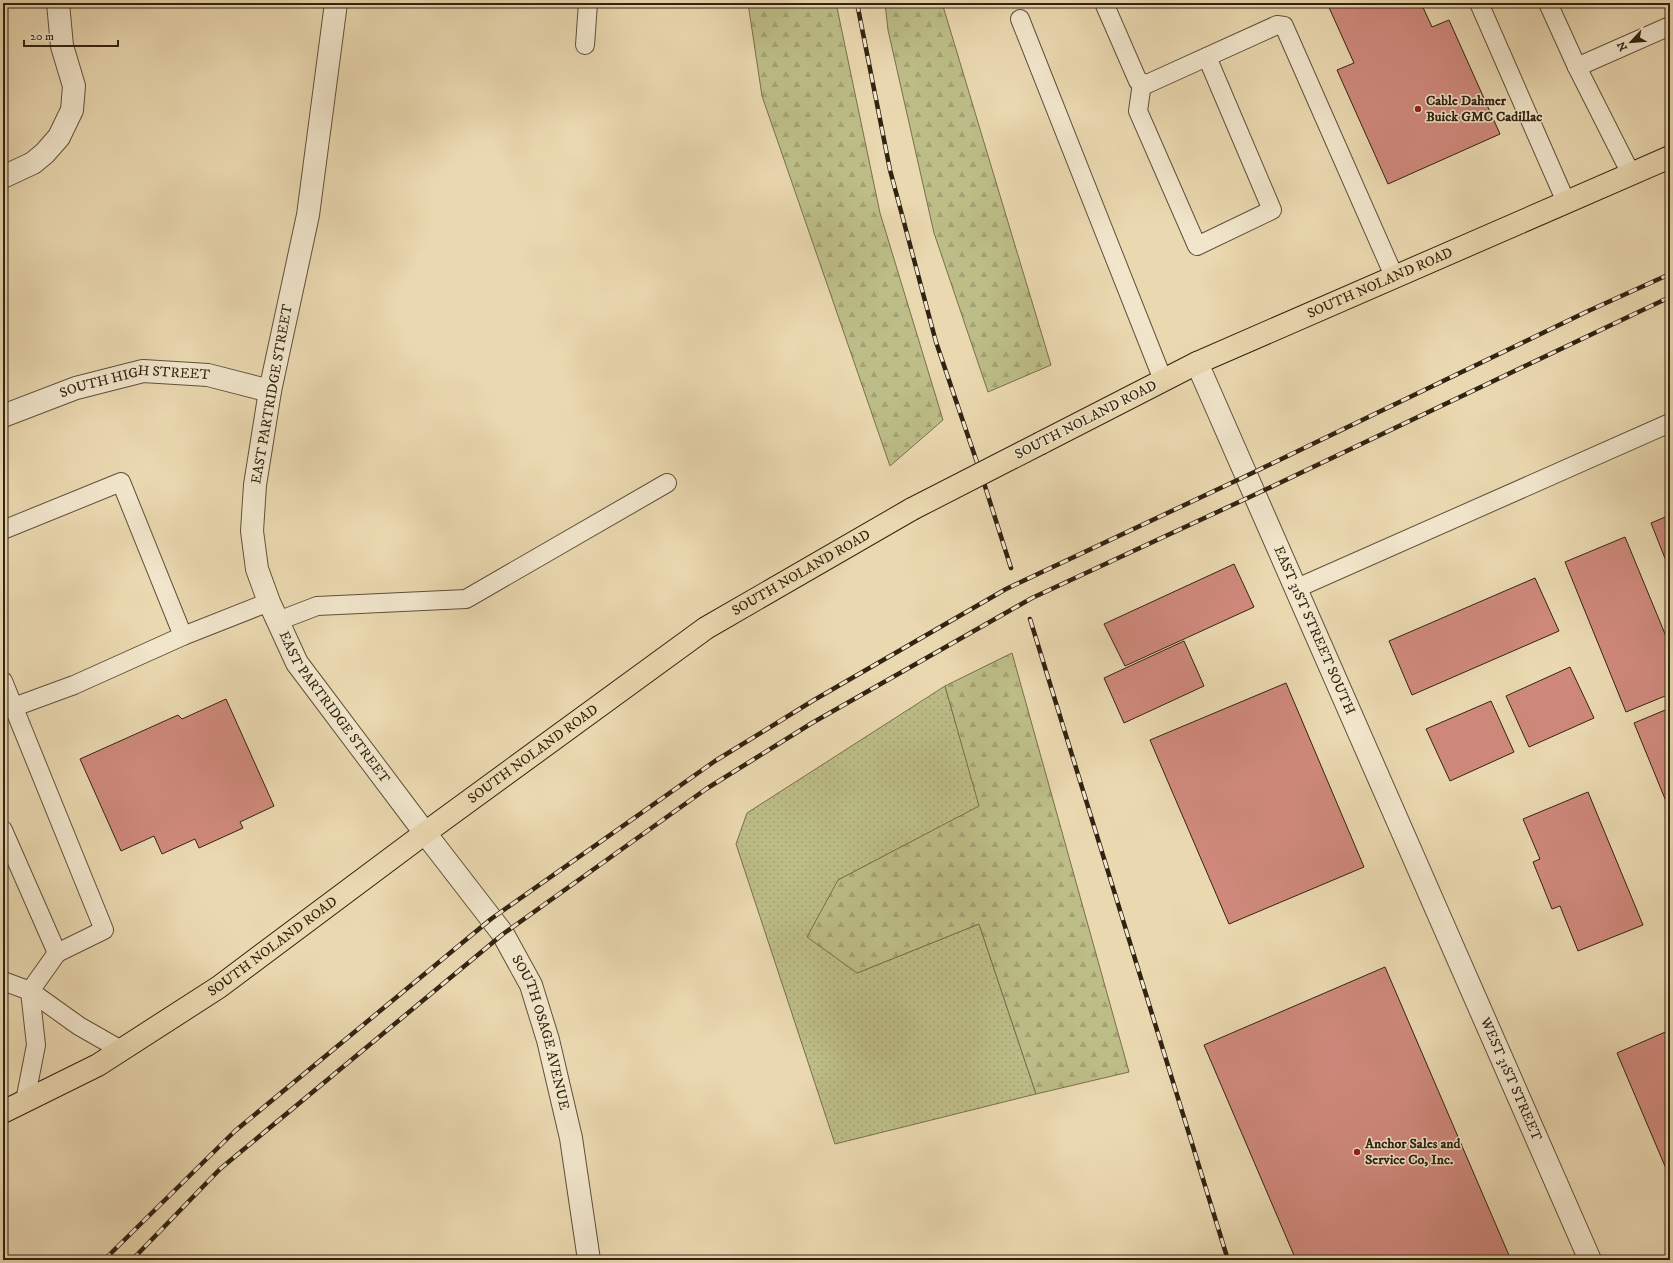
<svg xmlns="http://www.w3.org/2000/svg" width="1673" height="1263" font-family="'IM FELL DW Pica',serif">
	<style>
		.grass { fill: url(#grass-dots); stroke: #78704c }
		.forest { fill: url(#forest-firs); stroke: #78704c }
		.building { fill: #cf897c; stroke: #322311 }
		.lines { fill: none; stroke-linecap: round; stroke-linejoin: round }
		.service-casing { stroke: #605039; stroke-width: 20 }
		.minor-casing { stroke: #605039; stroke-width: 24 }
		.tertiary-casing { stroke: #605039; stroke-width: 24 }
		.primary-casing { stroke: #322311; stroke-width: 24 }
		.service { stroke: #f1e6cc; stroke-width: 18 }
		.minor { stroke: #f1e6cc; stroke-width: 22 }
		.tertiary { stroke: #f1e6cc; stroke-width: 22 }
		.primary { stroke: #ead8b0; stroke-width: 22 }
		.rail-casing { stroke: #322311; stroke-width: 4.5 }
		.rail { stroke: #f1e6cc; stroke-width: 3; stroke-dasharray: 9; stroke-linecap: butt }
		.primary-bridge-casing { stroke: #322311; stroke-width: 24; stroke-linecap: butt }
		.primary-bridge { stroke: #ead8b0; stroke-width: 22 }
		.poi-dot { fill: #8f2418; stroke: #f1e6cc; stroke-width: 1.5 }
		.labels { text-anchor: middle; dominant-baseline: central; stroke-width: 3; stroke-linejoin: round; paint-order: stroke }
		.poi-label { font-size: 14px; font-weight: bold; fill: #322311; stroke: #f1e6cc; text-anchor: start }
		.street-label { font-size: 14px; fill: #322311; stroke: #f1e6cc }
	</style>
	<defs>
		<pattern id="grass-dots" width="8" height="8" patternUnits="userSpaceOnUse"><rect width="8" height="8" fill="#bdbd87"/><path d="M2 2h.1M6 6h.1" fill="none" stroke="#a3a274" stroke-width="1.8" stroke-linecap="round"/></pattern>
		<pattern id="forest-firs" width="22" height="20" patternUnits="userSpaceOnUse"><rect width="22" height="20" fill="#bdbd87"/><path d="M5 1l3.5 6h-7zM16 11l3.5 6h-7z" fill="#a3a274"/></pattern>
	</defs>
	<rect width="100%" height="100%" fill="#ead8b0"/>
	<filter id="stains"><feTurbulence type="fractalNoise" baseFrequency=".005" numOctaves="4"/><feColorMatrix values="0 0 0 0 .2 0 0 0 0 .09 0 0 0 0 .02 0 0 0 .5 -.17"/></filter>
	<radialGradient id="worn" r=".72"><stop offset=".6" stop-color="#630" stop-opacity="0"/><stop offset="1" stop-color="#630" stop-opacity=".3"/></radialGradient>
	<polygon class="grass" points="945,686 980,806 838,880 857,973 979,924 1036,1094 835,1144 736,844 747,813"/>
	<g class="forest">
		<polygon points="748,3 836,3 880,213 943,420 890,466 762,96"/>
		<polygon points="885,3 949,3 943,6 1051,365 988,392 934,233 888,30"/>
		<polygon points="1012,653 1129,1072 1036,1094 979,924 857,973 807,937 838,880 979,806 945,686"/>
	</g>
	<g class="building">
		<polygon points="1327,3 1421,3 1432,27 1449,20 1500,134 1388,184 1337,70 1354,63"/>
		<polygon points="1670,515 1670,571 1651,523"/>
		<polygon points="1625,537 1670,646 1670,694 1626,712 1565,562"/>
		<polygon points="1234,564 1254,607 1125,666 1104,624"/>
		<polygon points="1535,578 1559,631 1412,695 1389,641"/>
		<polygon points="1184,641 1204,686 1124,723 1104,678"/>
		<polygon points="1570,667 1594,718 1529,747 1506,696"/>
		<polygon points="1286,683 1364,867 1229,924 1150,740"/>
		<polygon points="226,699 274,806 240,822 243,828 199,848 195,839 162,854 154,836 121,851 80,759 178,715 182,719"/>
		<polygon points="1491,701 1514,752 1450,781 1426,729"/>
		<polygon points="1670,708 1670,811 1634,723"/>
		<polygon points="1588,792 1643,925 1578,951 1560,906 1552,909 1533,862 1540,859 1523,819"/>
		<polygon points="1385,967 1511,1260 1296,1260 1204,1045"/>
		<polygon points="1670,1030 1670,1178 1617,1053"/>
	</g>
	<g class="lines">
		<defs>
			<g id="service">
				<polyline points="1104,3 1138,81 1147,84 1277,25 1284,26 1394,276"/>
				<polyline points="1479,3 1566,202"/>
				<polyline points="1548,3 1577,67 1631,174"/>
				<polyline points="1020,19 1163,380"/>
				<polyline points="585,45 588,3"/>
				<polyline points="1577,67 1670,26"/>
				<polyline points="1142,83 1138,111 1197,246 1272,210 1207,57"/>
				<polyline points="3,530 121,482 183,636 269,602"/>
				<polyline points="1295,589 1670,423"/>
				<polyline points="278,621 317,606 466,599 667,483"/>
				<polyline points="3,681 104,930 57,953"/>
				<polyline points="14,707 74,685 183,636"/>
				<polyline points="3,830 57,953 30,991 36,1045 25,1101"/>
				<polyline points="3,981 30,991 79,1026 121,1050"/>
			</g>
			<g id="minor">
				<path id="s1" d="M336 3 308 215 270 391 255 485 252 531 257 569 269 602 297 663 425 833"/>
				<polyline points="3,177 33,163 45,153 59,137 72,110 74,86 62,46 58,3"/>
				<path id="s2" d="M1197 363 1590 1260"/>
				<path id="s3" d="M3 416 76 388 143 371 208 375 270 391"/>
			</g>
			<g id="tertiary">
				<path id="s4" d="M425 833 503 934 531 985 548 1040 571 1138 589 1260"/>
			</g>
			<g id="primary">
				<path id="s5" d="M1041 443 1197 363 1670 157"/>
				<path id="s6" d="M3 1112 98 1065 219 987 425 833 706 628 912 509"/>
			</g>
		</defs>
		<use href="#service" class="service-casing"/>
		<use href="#minor" class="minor-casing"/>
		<use href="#tertiary" class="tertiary-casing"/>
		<use href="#primary" class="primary-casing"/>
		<use href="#service" class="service"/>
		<use href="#minor" class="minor"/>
		<use href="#tertiary" class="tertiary"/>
		<use href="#primary" class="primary"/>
		<defs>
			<g id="rail">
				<polyline points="857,3 890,170 936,342 984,483 1011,568"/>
				<polyline points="1030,619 1228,1260"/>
				<polyline points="104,1260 235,1131 491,919 715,761 814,700 1006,589 1246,476 1586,312 1670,274"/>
				<polyline points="132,1260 220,1169 503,934 706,789 812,723 1032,598 1254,495 1670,297"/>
			</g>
		</defs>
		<use href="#rail" class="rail-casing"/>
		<use href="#rail" class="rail"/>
		<defs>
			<polyline id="primary-bridge" points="912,509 1041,443"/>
		</defs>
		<use href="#primary-bridge" class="primary-bridge-casing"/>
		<use href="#primary-bridge" class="primary-bridge"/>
	</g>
	<g class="poi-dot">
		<circle cx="1418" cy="109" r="4"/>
		<circle cx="1357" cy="1152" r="4"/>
	</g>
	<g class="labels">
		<g class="poi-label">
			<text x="1426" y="101">Cable Dahmer<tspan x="1426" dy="16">Buick GMC Cadillac</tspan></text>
			<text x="1365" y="1144">Anchor Sales and<tspan x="1365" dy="16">Service Co, Inc.</tspan></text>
		</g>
		<g class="street-label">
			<text stroke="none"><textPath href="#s5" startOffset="375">SOUTH NOLAND ROAD</textPath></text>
			<text stroke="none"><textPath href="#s3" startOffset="138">SOUTH HIGH STREET</textPath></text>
			<text transform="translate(272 394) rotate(-80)">EAST PARTRIDGE STREET</text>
			<text transform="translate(1086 420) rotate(-27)">SOUTH NOLAND ROAD</text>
			<text stroke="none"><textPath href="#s6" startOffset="965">SOUTH NOLAND ROAD</textPath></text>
			<text stroke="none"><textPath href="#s2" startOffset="292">EAST 31ST STREET SOUTH</textPath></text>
			<text stroke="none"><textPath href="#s1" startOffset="733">EAST PARTRIDGE STREET</textPath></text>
			<text stroke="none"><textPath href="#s6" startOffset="641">SOUTH NOLAND ROAD</textPath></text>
			<text stroke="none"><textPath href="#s6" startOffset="317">SOUTH NOLAND ROAD</textPath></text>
			<text stroke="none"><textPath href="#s4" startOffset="234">SOUTH OSAGE AVENUE</textPath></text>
			<text stroke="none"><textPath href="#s2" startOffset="782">WEST 31ST STREET</textPath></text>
		</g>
	</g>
	<rect width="1673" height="1263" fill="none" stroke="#ead8b0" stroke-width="16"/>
	<rect x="4" y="4" width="1665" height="1255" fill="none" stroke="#322311" stroke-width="2"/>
	<rect x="8" y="8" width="1657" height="1247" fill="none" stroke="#322311"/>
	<g transform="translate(1631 42) rotate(244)" stroke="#f1e6cc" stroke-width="3" paint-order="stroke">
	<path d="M0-3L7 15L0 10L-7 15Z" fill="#322311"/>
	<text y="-6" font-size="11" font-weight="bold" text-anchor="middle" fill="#322311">N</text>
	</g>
	<path d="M24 40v6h94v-6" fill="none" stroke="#322311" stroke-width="2"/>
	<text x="30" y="40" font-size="12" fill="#322311" stroke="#f1e6cc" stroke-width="3" paint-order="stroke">20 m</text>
	<rect width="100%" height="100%" filter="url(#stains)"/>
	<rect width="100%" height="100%" fill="url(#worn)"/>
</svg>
